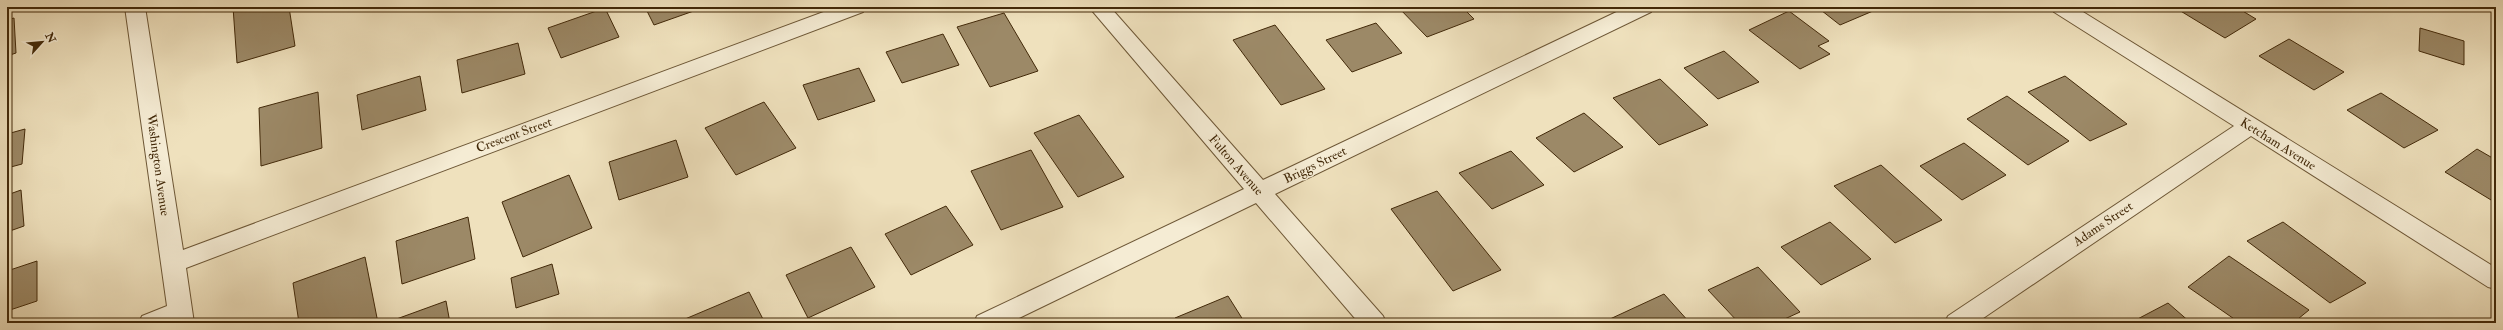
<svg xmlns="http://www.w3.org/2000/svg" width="2503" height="330" font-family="'IM FELL Double Pica',serif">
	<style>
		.building { fill: #9c8967; stroke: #422909 }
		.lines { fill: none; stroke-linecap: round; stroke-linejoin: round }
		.minor-casing { stroke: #6d5736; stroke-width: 2 }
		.minor { fill: #f5ecd4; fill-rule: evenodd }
		.labels { text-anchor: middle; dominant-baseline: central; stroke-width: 3; stroke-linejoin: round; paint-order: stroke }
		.street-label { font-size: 13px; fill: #422909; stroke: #f5ecd4 }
	</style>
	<rect width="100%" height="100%" fill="#efe1bd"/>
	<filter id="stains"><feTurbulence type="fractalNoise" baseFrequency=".005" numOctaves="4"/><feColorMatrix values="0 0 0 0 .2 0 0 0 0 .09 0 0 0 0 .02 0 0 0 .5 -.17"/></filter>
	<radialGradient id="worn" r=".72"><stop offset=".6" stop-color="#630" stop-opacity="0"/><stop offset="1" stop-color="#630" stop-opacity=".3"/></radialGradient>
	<g class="building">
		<polygon points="233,7 289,7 295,46 237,63"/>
		<polygon points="645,7 705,7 654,25"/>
		<polygon points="1398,7 1462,7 1474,19 1427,37"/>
		<polygon points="1817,7 1879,7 1880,8 1840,25"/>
		<polygon points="2174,7 2236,7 2256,19 2225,38"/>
		<polygon points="605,8 619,37 561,58 548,28"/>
		<polygon points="1789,11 1829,41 1818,46 1830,54 1800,69 1749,30"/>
		<polygon points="1004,13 1038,71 990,87 957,27"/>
		<polygon points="14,18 16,53 7,56 7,20"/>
		<polygon points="1376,23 1402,53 1352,72 1326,40"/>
		<polygon points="1275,25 1325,89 1281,105 1233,40"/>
		<polygon points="2420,28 2464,41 2464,65 2419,51"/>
		<polygon points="943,34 959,65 902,83 886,52"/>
		<polygon points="2289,39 2344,72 2314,90 2259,56"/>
		<polygon points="518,43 525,74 462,93 457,60"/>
		<polygon points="1724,51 1759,82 1718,99 1684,68"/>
		<polygon points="859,68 875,101 818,120 803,85"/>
		<polygon points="7,73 9,73 11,111 7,112"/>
		<polygon points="420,76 426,110 362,130 357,95"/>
		<polygon points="2065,76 2127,124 2090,141 2028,92"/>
		<polygon points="1660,79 1708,125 1659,145 1613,98"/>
		<polygon points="318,92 322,148 261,166 259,108"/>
		<polygon points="2381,93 2438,130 2404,148 2347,110"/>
		<polygon points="2007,96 2069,141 2028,165 1967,119"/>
		<polygon points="764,102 796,148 736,175 705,128"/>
		<polygon points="1584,113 1623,147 1574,172 1536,138"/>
		<polygon points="1079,115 1124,177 1078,197 1034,133"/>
		<polygon points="25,129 22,164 7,168 7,134"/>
		<polygon points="676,140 688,177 619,200 609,162"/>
		<polygon points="1964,143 2006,175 1962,200 1920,166"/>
		<polygon points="2477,149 2496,160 2496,203 2445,172"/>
		<polygon points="1031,150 1063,207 1001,230 971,171"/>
		<polygon points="1511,151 1544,185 1492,209 1459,173"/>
		<polygon points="1881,165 1942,220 1895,243 1834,186"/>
		<polygon points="569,175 592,228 523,257 502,202"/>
		<polygon points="21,190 24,226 7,232 7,195"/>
		<polygon points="1437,191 1501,270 1453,291 1391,209"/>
		<polygon points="946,206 973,245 911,275 885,234"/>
		<polygon points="468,217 475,259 402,284 396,241"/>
		<polygon points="1830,222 1871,259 1821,285 1781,247"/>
		<polygon points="2283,222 2366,283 2330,303 2247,241"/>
		<polygon points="851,247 875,287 808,318 786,275"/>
		<polygon points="2229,256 2309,310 2293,323 2240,323 2188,287"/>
		<polygon points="365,257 378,323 299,323 293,283"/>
		<polygon points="37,261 37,301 7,311 7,271"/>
		<polygon points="552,264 559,294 516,308 511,278"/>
		<polygon points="1758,267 1800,312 1776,323 1739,323 1708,290"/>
		<polygon points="749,292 765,323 679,323 678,322"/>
		<polygon points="1664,294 1690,323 1613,323 1610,319"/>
		<polygon points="1228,296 1245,323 1178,323 1175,318"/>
		<polygon points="446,301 450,323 392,323 391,321"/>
		<polygon points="2168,303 2191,323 2130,323"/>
	</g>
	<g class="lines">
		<defs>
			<g id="minor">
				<polygon points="125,7 145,7 183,250 837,7 866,7 863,12 186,268 194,323 139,323 142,316 167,306"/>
				<polygon points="1089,7 1110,7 1263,180 1627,7 1654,7 1651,12 1275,194 1383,316 1386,323 1359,323 1256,203 1009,323 974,323 977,316 1244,189"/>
				<polygon points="2051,7 2075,7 2496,268 2496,289 2488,287 2251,136 1976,323 1945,323 1948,316 2234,126 2054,12"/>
			</g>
		</defs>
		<use href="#minor" class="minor-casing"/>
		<use href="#minor" class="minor"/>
	</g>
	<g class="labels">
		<g class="street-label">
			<text transform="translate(514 135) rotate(-20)">Crescent Street</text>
			<text transform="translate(2278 144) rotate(32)">Ketcham Avenue</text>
			<text transform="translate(158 165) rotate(82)">Washington Avenue</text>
			<text transform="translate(1236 165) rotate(49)">Fulton Avenue</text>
			<text transform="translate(1315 165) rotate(-26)">Briggs Street</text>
			<text transform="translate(2103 224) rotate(-34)">Adams Street</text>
		</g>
	</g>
	<rect width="2503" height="330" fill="none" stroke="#efe1bd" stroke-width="24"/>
	<rect x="8" y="8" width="2487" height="314" fill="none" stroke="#422909" stroke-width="2"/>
	<rect x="12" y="12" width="2479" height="306" fill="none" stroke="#422909"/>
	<g transform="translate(42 42) rotate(63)" stroke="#f5ecd4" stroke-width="3" paint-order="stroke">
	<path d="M0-3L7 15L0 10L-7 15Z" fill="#422909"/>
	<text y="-6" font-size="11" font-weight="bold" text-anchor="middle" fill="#422909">N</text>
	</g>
	<rect width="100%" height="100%" filter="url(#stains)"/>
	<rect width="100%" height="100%" fill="url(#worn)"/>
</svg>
